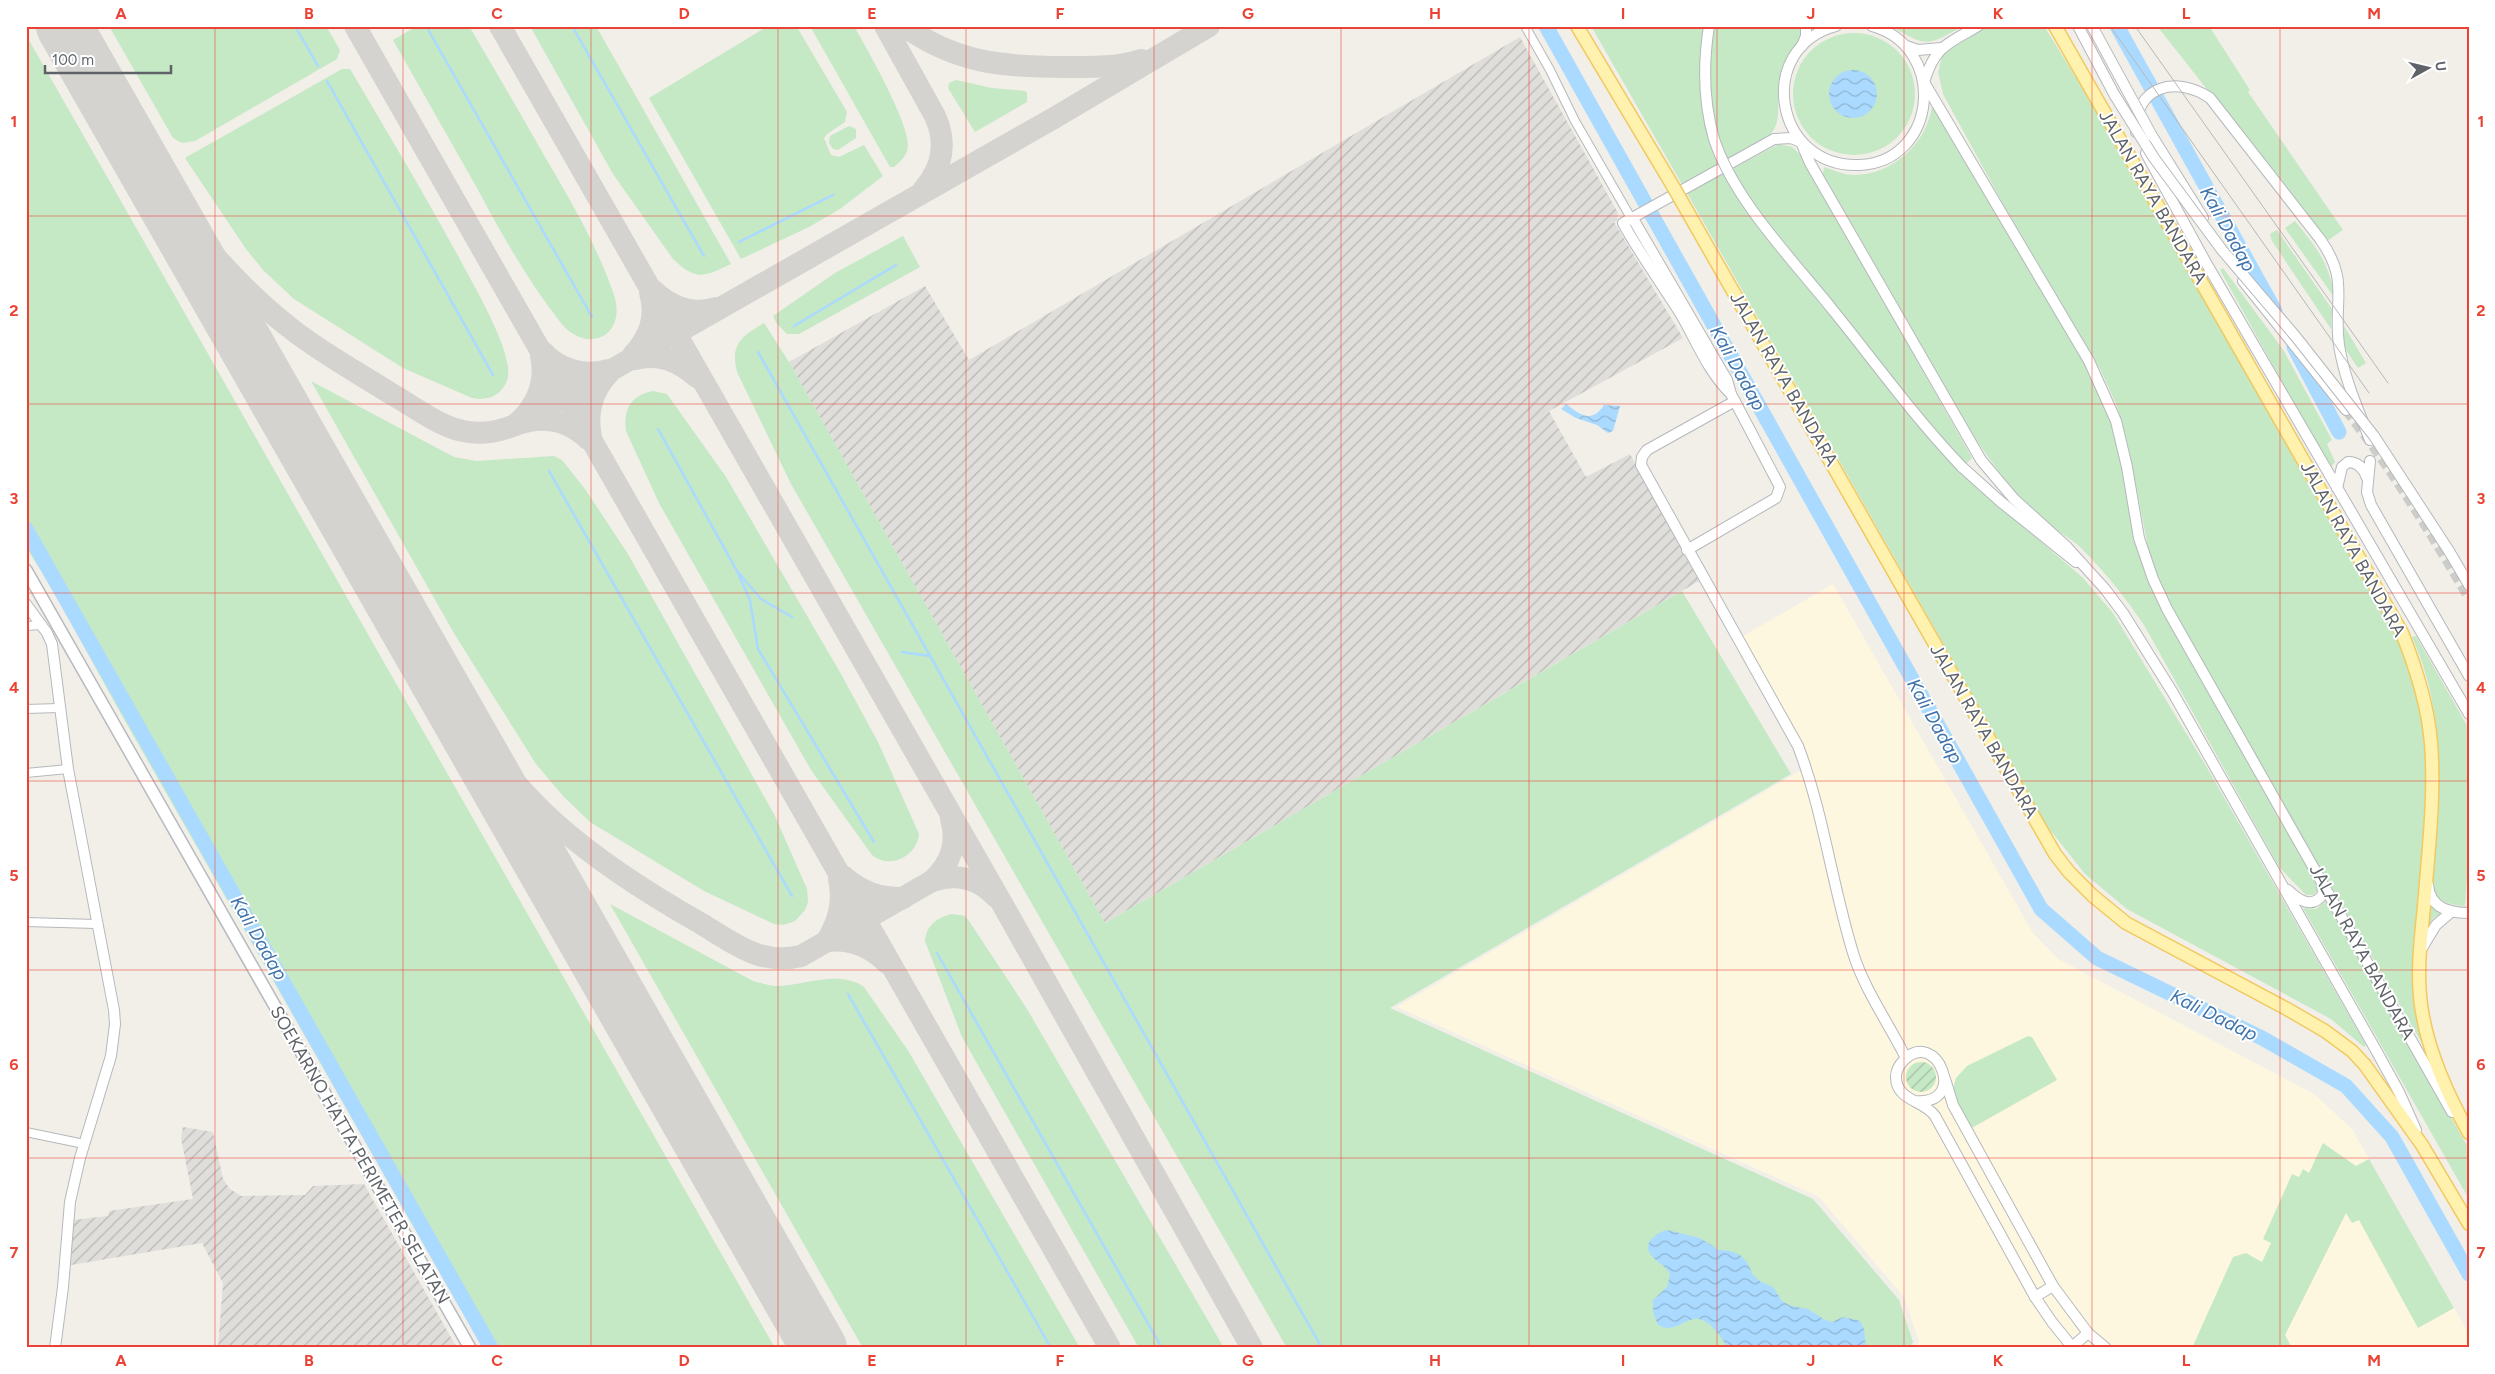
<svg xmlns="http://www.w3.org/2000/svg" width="2495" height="1374" font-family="Figtree,sans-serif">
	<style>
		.commercial { fill: #fef7e0 }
		.industrial { fill: url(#industrial-furrows) }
		.grass { fill: #c5e8c5 }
		.garden { fill: url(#garden-furrows) }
		.water { fill: url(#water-waves) }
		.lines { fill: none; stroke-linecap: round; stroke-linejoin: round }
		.stream { stroke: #aadaff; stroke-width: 2.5 }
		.river { stroke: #aadaff; stroke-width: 15 }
		.taxiway { stroke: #d4d3d0; stroke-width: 22 }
		.runway { stroke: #d4d3d0; stroke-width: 56 }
		.tertiary-tunnel { stroke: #ccccc8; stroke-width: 10; stroke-dasharray: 10 5; stroke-linecap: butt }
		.minor-casing { stroke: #b5b8bc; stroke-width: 10 }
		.tertiary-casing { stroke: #b5b8bc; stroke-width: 12 }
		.secondary-casing { stroke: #b6babf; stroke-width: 14 }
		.primary-casing { stroke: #f2c960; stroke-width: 15 }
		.minor { stroke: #fff; stroke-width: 8 }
		.tertiary { stroke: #fff; stroke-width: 10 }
		.secondary { stroke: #fff; stroke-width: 11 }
		.primary { stroke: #fff2af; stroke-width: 12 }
		.tram { stroke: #b6b7b8; stroke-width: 1 }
		.tertiary-bridge-casing { stroke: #b5b8bc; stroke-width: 12; stroke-linecap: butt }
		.primary-bridge-casing { stroke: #f2c960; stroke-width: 15; stroke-linecap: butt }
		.tertiary-bridge { stroke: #fff; stroke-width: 10 }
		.primary-bridge { stroke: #fff2af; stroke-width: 12 }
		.grid { fill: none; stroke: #ea4335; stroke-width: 1; stroke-opacity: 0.55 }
		.labels { text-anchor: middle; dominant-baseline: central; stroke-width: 4; stroke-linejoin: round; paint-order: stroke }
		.street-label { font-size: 18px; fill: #5f6368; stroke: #fff }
		.water-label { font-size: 19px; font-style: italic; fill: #4174aa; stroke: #fff }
		.neatline { fill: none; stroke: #ea4335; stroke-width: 2 }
		.grid-label { font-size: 16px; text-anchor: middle; font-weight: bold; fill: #ea4335 }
	</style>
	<defs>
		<pattern id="industrial-furrows" width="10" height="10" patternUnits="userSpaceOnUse" patternTransform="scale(1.25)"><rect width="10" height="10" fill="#e0deda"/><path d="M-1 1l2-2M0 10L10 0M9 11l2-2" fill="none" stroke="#b9b8b5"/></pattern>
		<pattern id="garden-furrows" width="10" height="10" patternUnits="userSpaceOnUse" patternTransform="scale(1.25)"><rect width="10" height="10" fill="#c5e8c5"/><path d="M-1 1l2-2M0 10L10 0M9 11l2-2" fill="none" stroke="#a3c0a4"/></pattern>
		<pattern id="water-waves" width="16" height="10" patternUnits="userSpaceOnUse" patternTransform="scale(1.25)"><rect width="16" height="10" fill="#aadaff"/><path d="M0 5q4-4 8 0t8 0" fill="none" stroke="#8eb4d2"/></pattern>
	</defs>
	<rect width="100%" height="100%" fill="#f1efe8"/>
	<polygon class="commercial" points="1833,584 2033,933 2058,959 2314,1094 2352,1129 2469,1334 2469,1348 1916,1348 1919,1341 1904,1297 1819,1197 1397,1007 1802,770 1789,737 1733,642"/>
	<g class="industrial">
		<polygon points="1520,37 1618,213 1617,220 1614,222 1683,338 1549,411 1586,477 1630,454 1699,581 1105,923 789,362 925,286 969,360"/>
		<polygon points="183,1127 213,1132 223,1179 230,1189 241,1196 305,1195 313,1186 364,1184 457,1348 218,1348 223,1283 202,1243 71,1265 73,1220 108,1216 109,1211 193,1199 181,1138"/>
	</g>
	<g class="grass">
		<polygon points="109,26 326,26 340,50 337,59 195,141 182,143 173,138"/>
		<path d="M417 26H469C495 70 520 113 545 157 571 201 596 244 613 292 629 335 588 356 561 323 528 281 502 235 477 188 449 139 421 89 393 40Z"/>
		<path d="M530 26H596L731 264C704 277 696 281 673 259L613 174Z"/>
		<polygon points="768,26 797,27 847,112 845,122 827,134 824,138 831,155 839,157 864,145 883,176 840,209 809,227 741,259 649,98"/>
		<path d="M810 26H854C867 49 909 122 908 146 907 156 901 161 894 167H890Z"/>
		<path d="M1591 26H1801C1802 45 1785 58 1780 76 1774 96 1785 120 1769 136L1683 186Z"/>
		<path d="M1890 26H1963C1925 48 1927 46 1890 26Z"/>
		<path d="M1982 26H2044L2098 113 2400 643C2415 686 2425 719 2427 765L2418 1017 2422 1043 2243 734 2167 597 2150 557 2128 445 2116 404 2100 369 2002 202 1943 94 1938 72 1943 53Z"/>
		<polygon points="2157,26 2209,26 2250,90 2248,92 2343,230 2327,241"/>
		<circle cx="1854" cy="94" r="61"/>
		<polygon points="26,35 114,189 775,1348 483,1348 117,707 54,592 26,547"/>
		<path d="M342 69H350C389 135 428 200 464 267 478 293 504 338 508 367 511 389 492 403 472 398L403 368 294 299 264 271 246 249 185 158Z"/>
		<polygon points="956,80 992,88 1025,91 1027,93 1027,102 975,132 948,88 949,83"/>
		<path d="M1932 105H1937L2090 371 2105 405 2116 437 2140 553 2317 880V891L2313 895H2306L2279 867 2144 625C2125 597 2105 572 2081 548 2072 539 2060 533 2050 525 2020 500 1997 471 1975 438L1823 174 1824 167C1833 170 1844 175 1854 175 1893 175 1928 142 1932 105Z"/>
		<polygon points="849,126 856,129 856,138 838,150 833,149 829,143 830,136"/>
		<polygon points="1779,144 1792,147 1801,155 1972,458 1959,471 2083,578 2113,613 2206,766 2366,1045 2364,1047 2331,1019 2127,909 2085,874 2047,826 1687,193"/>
		<path d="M2295 221C2316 247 2330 263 2334 297L2285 228Z"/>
		<polygon points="2277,230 2332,309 2331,329 2272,241 2270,234"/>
		<polygon points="903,236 920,267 799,334 787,334 777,324 773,316 835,273"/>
		<polygon points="2223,268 2284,351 2332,440 2327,444 2335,462 2330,468 2220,270"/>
		<path d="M764 323 789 362 1105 923 1682 591 1791 774 1390 1008 1813 1199 1899 1300 1913 1342 1910 1348H1287L791 484 737 372C730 344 742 336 764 323Z"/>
		<polygon points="2344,326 2366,363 2358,368 2344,347"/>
		<polygon points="311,381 454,457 477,461 554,456 562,460 585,489 628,554 775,816 807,889 808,902 805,910 795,921 783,925 774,924 704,891 590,822 563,796 536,764 455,635"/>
		<path d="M653 391 667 394 726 477 841 674 878 742 919 834C917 856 890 870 872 855L811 770 659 503 626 431C623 409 631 395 653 391Z"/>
		<path d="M2416 636 2469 729V853L2465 906C2452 905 2438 903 2433 889 2430 865 2435 837 2437 813 2441 749 2438 696 2412 637Z"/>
		<polygon points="2328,900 2469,1149 2469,1199 2303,908 2316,909"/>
		<polygon points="2430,902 2445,913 2435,917 2428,925"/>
		<path d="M610 904 753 981C760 983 768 985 776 986 803 986 839 969 864 987L909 1052 1080 1348H863Z"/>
		<path d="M952 914 965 916 969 921 1027 1009 1224 1348H1139L962 1037 925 941C926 925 937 918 952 914Z"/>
		<polygon points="2028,1036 2032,1037 2057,1080 1970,1129 1952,1092 1956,1078 1967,1066"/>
		<polygon points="2323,1143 2356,1166 2369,1159 2454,1308 2418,1328 2359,1220 2352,1223 2346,1213 2285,1335 2292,1348 2192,1348 2233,1257 2246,1253 2262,1262 2271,1243 2263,1239 2292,1174 2299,1177 2303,1169 2309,1173"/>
	</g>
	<circle class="garden" cx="1921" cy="1077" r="15"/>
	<g class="water">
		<circle cx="1853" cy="94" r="24"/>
		<path d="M1566 404C1581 416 1592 423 1604 405L1620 406 1613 431 1608 433 1597 425 1576 418 1561 409Z"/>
		<path d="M1667 1230 1700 1238 1719 1250 1730 1251 1740 1255 1747 1262 1753 1275 1761 1282 1773 1287 1782 1301 1791 1306 1808 1309 1825 1320 1832 1322 1843 1317 1860 1321 1864 1329 1866 1348H1728C1692 1289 1685 1340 1658 1325L1653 1312V1300L1667 1287 1670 1274C1665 1265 1659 1264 1653 1257 1640 1245 1655 1233 1667 1230Z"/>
	</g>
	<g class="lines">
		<g class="stream">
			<polyline points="295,26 318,66"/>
			<polyline points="426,26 592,317"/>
			<polyline points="572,26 704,256"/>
			<polyline points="327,81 493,375"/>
			<polyline points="739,242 833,195"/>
			<polyline points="794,326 896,265"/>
			<polyline points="758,352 1322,1348"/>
			<polyline points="658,429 737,571 761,599 792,617"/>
			<polyline points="549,471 792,896"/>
			<polyline points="737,571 750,600 758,649 874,842"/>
			<polyline points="902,652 930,656"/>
			<polyline points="937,953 1162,1348"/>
			<polyline points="848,994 1051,1348"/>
			<polyline points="1154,1348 1155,1348"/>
		</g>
		<g class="river">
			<polyline points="1546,26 2041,909 2097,958 2262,1038 2346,1086 2392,1137 2469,1274"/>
			<polyline points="2117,26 2275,311"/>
			<polyline points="2294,347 2339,432"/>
			<polyline points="26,529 491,1348"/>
		</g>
		<g class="taxiway">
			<polyline points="71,26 108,103"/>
			<polyline points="355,26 1110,1348"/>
			<polyline points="500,26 1004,907 1252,1348"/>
			<path d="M885 26 935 116C947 142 943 167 924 189"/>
			<path d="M904 26C956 63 1003 67 1065 67 1091 67 1116 68 1141 60"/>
			<path d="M148 172C191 230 236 287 294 331 324 354 358 373 390 393 435 419 462 447 515 425L1054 118 1209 26"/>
			<path d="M654 291C671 307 693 315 716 308"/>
			<path d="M543 352C560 370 584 377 608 370"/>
			<path d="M633 355C649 338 657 316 650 293"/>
			<path d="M541 356C547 383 536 408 515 425 542 415 567 419 588 439"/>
			<path d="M635 359C660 353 678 361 697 377"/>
			<path d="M591 437C586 414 592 391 608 374"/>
			<path d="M451 703C484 744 516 789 556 824 600 863 649 894 700 923 734 943 760 966 801 956L932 881C956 873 978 878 995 896"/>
			<path d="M843 876C861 892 879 898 903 898L901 899"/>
			<path d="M932 881C950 865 958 843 951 819"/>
			<path d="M827 941C839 920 844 902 839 879"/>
			<path d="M827 941C851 938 870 946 887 963"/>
		</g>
		<polyline class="runway" points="64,26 819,1348"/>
		<path class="tertiary-tunnel" d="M2346 410C2392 469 2431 533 2469 598"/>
		<defs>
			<g id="minor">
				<polyline points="1525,26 1550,70 1575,121 1631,218"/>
				<polyline points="26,626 42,625"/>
				<polyline points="26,709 59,708"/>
				<polyline points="26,773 68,769"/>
				<polyline points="26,922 96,924"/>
				<polyline points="26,1132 84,1144"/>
			</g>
			<g id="tertiary">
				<path d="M1836 26C1754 48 1774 169 1860 165 1938 161 1948 47 1872 26"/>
				<polyline points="1802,46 1806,36 1806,26"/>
				<polyline points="1906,46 1918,50 1941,48"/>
				<polyline points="1924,82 2089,361 2116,421 2127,467 2139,538 2153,579 2167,609 2452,1112"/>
				<path d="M1924 82C1935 46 1947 44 1978 26"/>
				<path d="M2136 132C2134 86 2176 75 2210 98L2320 239C2350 281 2333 300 2339 345 2344 378 2358 409 2370 440"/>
				<polyline points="2152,136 2203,218"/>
				<polyline points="2146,153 2205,261 2469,714"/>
				<polyline points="1632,217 1727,380 1731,394 1780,487 1776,498 1687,550"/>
				<polyline points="2243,281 2346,410"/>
				<path d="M1731 394C1708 372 1696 340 1680 313 1661 283 1640 254 1623 223L1774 139 1791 138 1801 142 1810 163 1981 460 2014 499 2067 547 2105 589 2123 613 2173 693 2377 1052 2399 1092 2416 1130"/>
				<path d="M1735 401 1647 450 1642 457 1641 465 1798 746C1824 814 1832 886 1854 956 1865 990 1890 1026 1906 1058"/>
				<polyline points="2370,461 2367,492 2371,505 2469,676"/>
				<polyline points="1962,467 2001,502 2076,562"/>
				<path d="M2337 488 2342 467 2348 462C2358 462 2364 469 2367 478"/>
				<polyline points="2449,551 2469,585"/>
				<polyline points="26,604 47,633 52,644 68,769 114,1010 115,1024 111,1056 80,1158 70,1202 63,1287 55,1348"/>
				<path d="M2428 885C2430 908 2449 913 2469 913"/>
				<path d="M2288 890C2299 901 2313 909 2323 894L2322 883"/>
				<polyline points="2422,948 2436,925 2450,913"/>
				<polyline points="1945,1079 1953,1105 2053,1286 2088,1333 2106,1348"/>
				<path d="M1915 1101C1970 1106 1936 1027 1904 1060 1899 1065 1896 1071 1896 1077 1896 1101 1924 1100 1935 1116L2035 1297 2052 1322 2073 1348"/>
				<polyline points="2035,1297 2053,1286"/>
				<polyline points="2072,1347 2088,1333"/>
			</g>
			<polyline id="secondary" points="26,570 470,1348"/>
			<g id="primary">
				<polyline points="1577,26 1674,188"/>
				<path d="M2055 26 2402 633C2416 668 2428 705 2431 743 2435 793 2429 845 2425 895 2422 931 2416 969 2421 1005 2427 1049 2447 1094 2469 1133"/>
				<polyline points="1682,202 2055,854 2069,872 2093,896 2126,923 2287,1009 2325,1031 2352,1051 2365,1065 2422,1145 2469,1224"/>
			</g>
		</defs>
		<use href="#minor" class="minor-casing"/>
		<use href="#tertiary" class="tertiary-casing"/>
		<use href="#secondary" class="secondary-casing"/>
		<use href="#primary" class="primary-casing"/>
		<use href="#minor" class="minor"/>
		<use href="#tertiary" class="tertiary"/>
		<use href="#secondary" class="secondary"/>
		<use href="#primary" class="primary"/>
		<g class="tram">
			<polyline points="2110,26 2369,393"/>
			<polyline points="2135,26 2388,383"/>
		</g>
		<defs>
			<g id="tertiary-bridge">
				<path d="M1709 26C1703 64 1703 101 1714 139 1734 200 1792 259 1832 309 1875 362 1915 418 1962 467"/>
				<polyline points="2078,26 2114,94 2154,158 2222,250 2296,337 2374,436 2449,551"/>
				<polyline points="2092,26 2152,136"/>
			</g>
			<polyline id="primary-bridge" points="1674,188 1682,202"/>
		</defs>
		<use href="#tertiary-bridge" class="tertiary-bridge-casing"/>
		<use href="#primary-bridge" class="primary-bridge-casing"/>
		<use href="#tertiary-bridge" class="tertiary-bridge"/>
		<use href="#primary-bridge" class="primary-bridge"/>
	</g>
	<path class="grid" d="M215 26V1348M403 26V1348M591 26V1348M778 26V1348M966 26V1348M1154 26V1348M1341 26V1348M1529 26V1348M1717 26V1348M1904 26V1348M2092 26V1348M2280 26V1348M26 216H2469M26 404H2469M26 593H2469M26 781H2469M26 970H2469M26 1158H2469"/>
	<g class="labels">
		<g class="street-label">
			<text transform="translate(2153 197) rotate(60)">JALAN RAYA BANDARA</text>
			<text transform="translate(1784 379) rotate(60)">JALAN RAYA BANDARA</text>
			<text transform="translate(2353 549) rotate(61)">JALAN RAYA BANDARA</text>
			<text transform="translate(1984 731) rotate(60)">JALAN RAYA BANDARA</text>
			<text transform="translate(2362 952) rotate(61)">JALAN RAYA BANDARA</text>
			<text transform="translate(360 1155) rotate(60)">SOEKARNO HATTA PERIMETER SELATAN</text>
		</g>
		<g class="water-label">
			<text transform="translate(2228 229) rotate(61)">Kali Dadap</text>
			<text transform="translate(1738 368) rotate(61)">Kali Dadap</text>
			<text transform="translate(1935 721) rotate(61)">Kali Dadap</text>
			<text transform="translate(259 938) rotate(60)">Kali Dadap</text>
			<text transform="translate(2214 1015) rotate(26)">Kali Dadap</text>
		</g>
	</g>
	<rect width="2495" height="1374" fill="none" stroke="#ffffff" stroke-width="55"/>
	<g transform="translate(2428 68) rotate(82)" stroke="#ffffff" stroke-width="4" paint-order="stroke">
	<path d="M0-4L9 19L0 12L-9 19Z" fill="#5f6368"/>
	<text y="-8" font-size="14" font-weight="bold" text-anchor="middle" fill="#5f6368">U</text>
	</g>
	<path d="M45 65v8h126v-8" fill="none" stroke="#5f6368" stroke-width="2.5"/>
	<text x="52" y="65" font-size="15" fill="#5f6368" stroke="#ffffff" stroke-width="4" paint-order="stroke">100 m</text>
	<rect x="28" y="28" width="2440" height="1318" class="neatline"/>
	<g class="grid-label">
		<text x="121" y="19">A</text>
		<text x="309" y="19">B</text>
		<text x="497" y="19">C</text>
		<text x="684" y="19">D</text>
		<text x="872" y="19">E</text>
		<text x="1060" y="19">F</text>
		<text x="1248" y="19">G</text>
		<text x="1435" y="19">H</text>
		<text x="1623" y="19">I</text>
		<text x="1811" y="19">J</text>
		<text x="1998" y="19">K</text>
		<text x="2186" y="19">L</text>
		<text x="2374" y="19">M</text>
		<text x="14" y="127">1</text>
		<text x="2481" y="127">1</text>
		<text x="14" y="316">2</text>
		<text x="2481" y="316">2</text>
		<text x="14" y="504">3</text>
		<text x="2481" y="504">3</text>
		<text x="14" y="693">4</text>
		<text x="2481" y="693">4</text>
		<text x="14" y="881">5</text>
		<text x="2481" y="881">5</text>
		<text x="14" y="1070">6</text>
		<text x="2481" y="1070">6</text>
		<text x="14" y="1258">7</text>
		<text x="2481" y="1258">7</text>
		<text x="121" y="1366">A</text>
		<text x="309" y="1366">B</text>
		<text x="497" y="1366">C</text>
		<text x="684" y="1366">D</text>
		<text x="872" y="1366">E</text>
		<text x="1060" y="1366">F</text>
		<text x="1248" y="1366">G</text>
		<text x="1435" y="1366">H</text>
		<text x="1623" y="1366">I</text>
		<text x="1811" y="1366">J</text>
		<text x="1998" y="1366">K</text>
		<text x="2186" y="1366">L</text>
		<text x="2374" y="1366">M</text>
	</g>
</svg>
